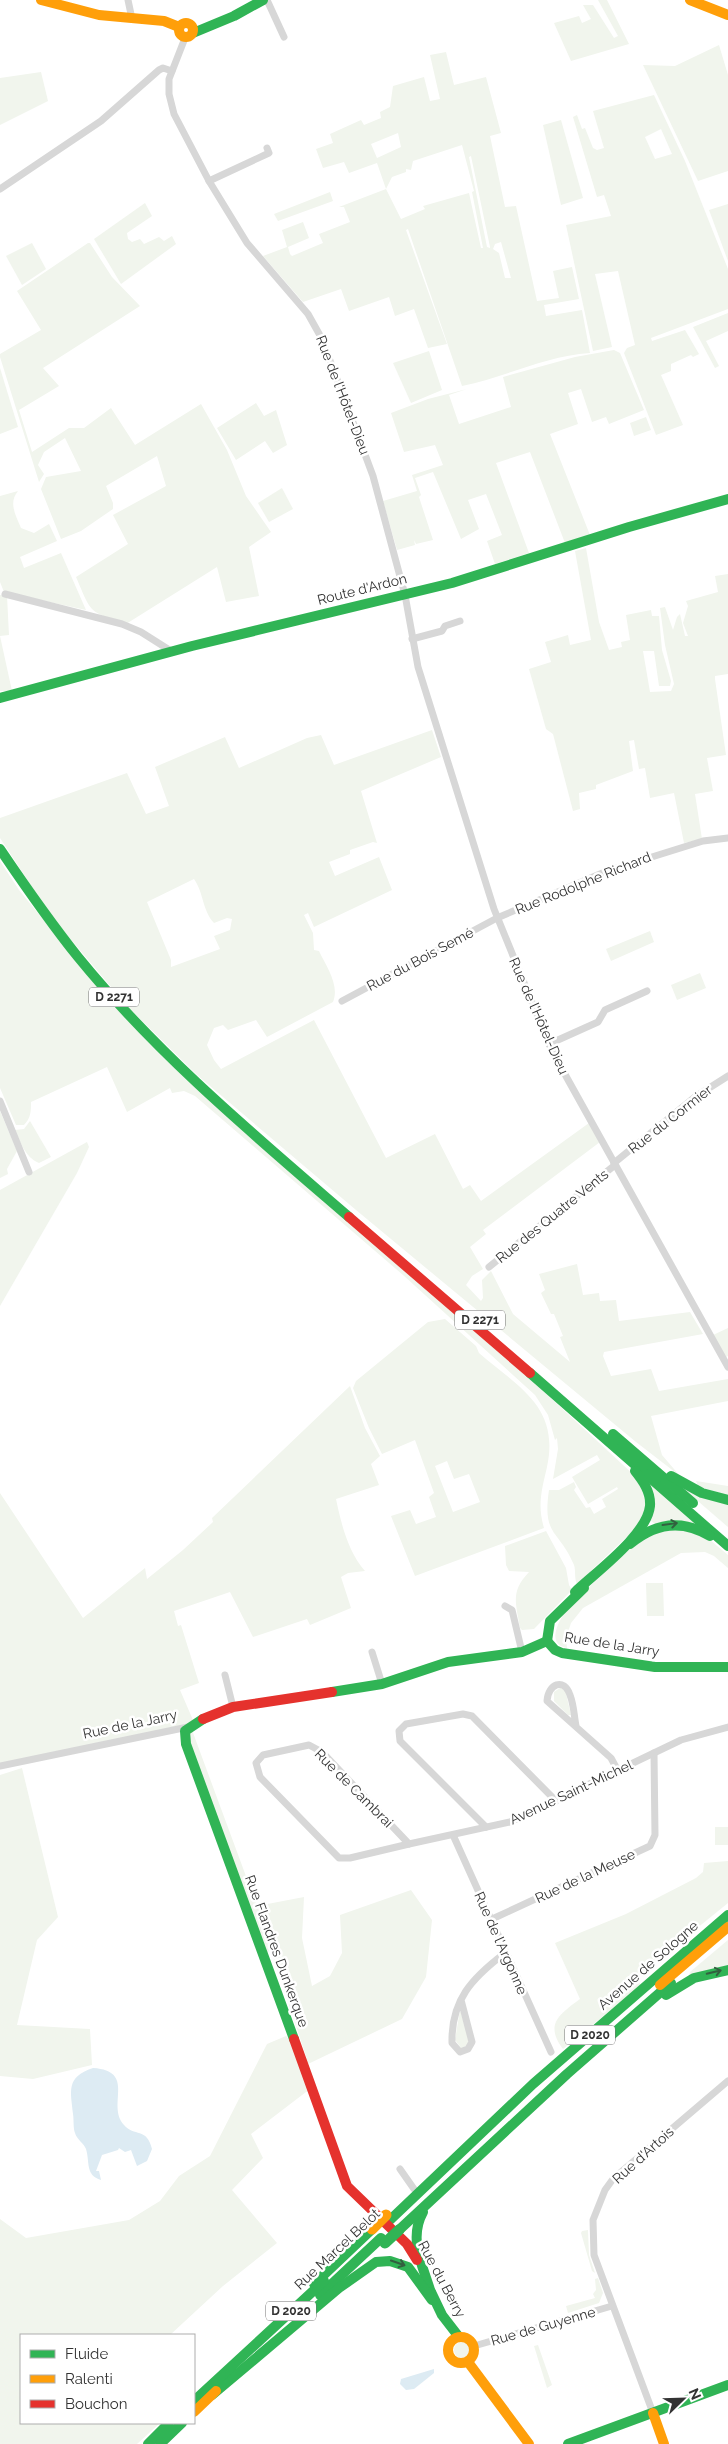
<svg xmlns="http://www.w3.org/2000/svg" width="728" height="2444" font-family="Raleway,sans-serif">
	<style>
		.green { fill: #f1f5ed; fill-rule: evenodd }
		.water { fill: #ddebf3 }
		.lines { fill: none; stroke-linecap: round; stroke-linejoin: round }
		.street { stroke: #d7d7d7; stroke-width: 7 }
		.fast { stroke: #30b455; stroke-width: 10 }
		.slow { stroke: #ff9f0a; stroke-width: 10 }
		.jam { stroke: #e5322d; stroke-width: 10 }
		.fast-bridge { stroke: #30b455; stroke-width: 11 }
		.slow-bridge { stroke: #ff9f0a; stroke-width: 11 }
		.oneway { stroke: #32603f }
		.labels { text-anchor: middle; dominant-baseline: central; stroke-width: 5; stroke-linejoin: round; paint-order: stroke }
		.shield { fill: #fff; stroke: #707070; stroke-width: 1 }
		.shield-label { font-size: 12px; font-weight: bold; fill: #333 }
		.street-label { font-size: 14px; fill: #333; stroke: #fff }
	</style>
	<rect width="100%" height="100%" fill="#fff"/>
	<g class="green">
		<polygon points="598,0 607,0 629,44 571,61 554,23 579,16 582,23 591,19 583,5 593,5 614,38 618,36"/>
		<polygon points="719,45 728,75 728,171 698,181 643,65 675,66"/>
		<path d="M446 52 454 85 486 77 501 133 490 136 505 207 516 206 537 301 559 298 553 271 572 267 579 299 544 305 546 316 582 310 590 353C545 356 506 377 462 386L408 229 406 230 447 344 428 348 414 309 395 316 389 297 349 311 341 289 303 302 263 256 287 247 282 230 303 222 309 238 288 247 290 254 292 256 323 243 319 234 350 222 344 207H339L386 189 377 163 349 173 344 162 323 168 316 149 333 143 330 134 361 120 364 125 381 118 380 112 390 107 393 86 424 77 430 101 440 99 430 55ZM398 133 401 147 377 158 371 144ZM462 145 474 191 472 192 483 248H481L469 193 423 206 425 209 401 219 386 189 392 177 406 172V169L411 170 413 161ZM471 156 490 247V248L487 247 469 157ZM501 242 511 278H505L499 253 493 249 495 244Z"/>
		<polygon points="41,72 48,101 0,125 0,78"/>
		<path d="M654 95 685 161 728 269V309L651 338 652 341 685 330 699 354 693 357 691 355 671 364V371L661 375 683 425 656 435 624 353 627 348 635 345 618 271 595 274 612 347 593 351 566 225 611 216 604 195 597 197 573 117 577 115 582 129 585 128 593 148 597 150 604 148 593 111ZM661 129 672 154 655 159 645 137Z"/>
		<polygon points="561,120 583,198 561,205 543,125"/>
		<polygon points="330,192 333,201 278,221 274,214"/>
		<polygon points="145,203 152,216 127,233 128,239 132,242 140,239 144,244 159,237 164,241 172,236 176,244 121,284 94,239"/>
		<polygon points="728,204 728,261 709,210"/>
		<polygon points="32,243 46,269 22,285 6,256"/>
		<path d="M88 243H90L112 277 140 306 43 368 59 386 19 410 32 452 69 428H84L111 408 135 445 201 404 227 450 246 496 271 532 249 547 259 596 226 602 217 567 126 624C88 611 92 614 76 577L128 544 113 515 166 486 157 456 106 486 113 503V509L81 531 61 539 41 489 46 477 81 471 65 438 44 452 38 465 44 474 39 482 0 357V354L41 330 17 291Z"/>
		<polygon points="728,313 728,331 706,341 719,366 715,368 693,327"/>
		<polygon points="614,350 620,353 644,410 609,424 606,417 592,422 581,389 568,393 578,424 550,434 590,535 565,543 530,452 496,463 529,553 495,564 487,541 502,535 486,494 468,500 479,529 461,539 433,472 415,478 421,495 419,497 433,540 416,544 414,540 415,545 397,550 383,501 417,491 412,475 443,465 435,445 404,452 391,413 428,399 467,389 449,395 459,424 511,407 503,377 575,357"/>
		<polygon points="429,351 442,390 411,403 393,363"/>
		<polygon points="0,368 18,427 0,434"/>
		<polygon points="256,403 264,416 276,410 287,445 273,453 265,441 236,460 217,428"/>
		<polygon points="646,417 651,430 634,436 630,423"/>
		<polygon points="282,488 293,509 269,522 258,503"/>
		<path d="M18 491C8 503 16 516 21 528L34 533 49 524 57 541 20 557 24 568 61 553 86 610 4 592 0 582V496Z"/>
		<polygon points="586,548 599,622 609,650 622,647 621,642 630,640 626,615 651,610 652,616 659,616 662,650 671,681 670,686 659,686 654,651 643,651 650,692 671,691 674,684 665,645 660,608 665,607 673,630 677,617 680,614 685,636 688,636 683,623 688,606 686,601 718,592 715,576 728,574 728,674 715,676 715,679 726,755 707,758 713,791 695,794 702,839 684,843 674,793 650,798 645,768 639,769 634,740 629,741 633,771 596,785 596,789 579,793 580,809 573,811 553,734 546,729 529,669 551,662 545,642 568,635 570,645 591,640 575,551"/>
		<polygon points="0,595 7,596 9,635 0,636 12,691 0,691"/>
		<path d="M432 730 441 757 361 791 377 843 373 842 350 850V854L329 862 335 876 379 857 392 890 314 927 308 913 304 915 313 933 314 950 319 951C326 966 340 985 333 1002L267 1037 256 1020 228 1030 223 1025 214 1028 207 1045 214 1060 221 1069 314 1020 386 1158 435 1134 463 1189 470 1185 481 1201 589 1123 600 1142 483 1230 486 1234 470 1247 483 1269 472 1276 466 1285 481 1301 483 1298 482 1280 491 1271 513 1314 570 1362 560 1337 563 1336 554 1314H551L541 1293 545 1290 539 1274 577 1264 583 1295 599 1293 600 1301 616 1300 619 1321 690 1312 703 1334 604 1352 603 1356 611 1376 651 1369 659 1391 728 1379V1401L651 1416 662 1455 680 1476 636 1442 356 1210 197 1075 128 1007 51 916 0 838V818L127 773 146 814 169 806 155 767 225 737 239 768 307 738 321 735 334 765ZM194 879C204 893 202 910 214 923L227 918 232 919 230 930 214 936 220 949 171 967V960L147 902Z"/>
		<path d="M0 861 19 890 109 1000 554 1401 635 1476 641 1485 646 1507 636 1528 577 1584C574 1578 576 1571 574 1565 559 1529 542 1537 549 1490H559L574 1482 576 1487 574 1490 586 1508 590 1507 594 1514 606 1507 602 1499 618 1489 617 1487 588 1504 572 1477 600 1460 597 1455 553 1479 558 1449 557 1438 555 1440 548 1415 535 1395 403 1275 195 1096 184 1091 172 1093 170 1088 127 1112 107 1067 31 1102C31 1111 31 1118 24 1125H16L0 1088Z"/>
		<polygon points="650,931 654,942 611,961 606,949"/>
		<polygon points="700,973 706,988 677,1000 671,985"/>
		<polygon points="0,1111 17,1151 7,1169 8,1174 0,1178"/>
		<path d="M30 1121 51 1157 39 1163C25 1157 21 1143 15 1130L24 1129Z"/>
		<polygon points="87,1142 89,1147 77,1173 0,1306 0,1190"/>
		<path d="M445 1319 476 1346 479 1353C518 1387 560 1406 547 1467 542 1489 537 1505 544 1528L415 1576 391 1516 410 1510 416 1524 436 1517 429 1497 434 1493 415 1440 382 1454 369 1428 353 1388 356 1381 428 1322ZM447 1461 454 1479 469 1474 480 1502 453 1512 435 1466Z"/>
		<polygon points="728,1328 728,1356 726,1357 713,1335"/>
		<path d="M350 1386 365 1428 380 1456 371 1464 379 1485 336 1499C341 1523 348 1552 365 1571L348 1573 341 1577 351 1608 310 1625 307 1619 253 1637 230 1592 174 1611 178 1626 181 1625 199 1683 180 1690 193 1720 186 1725 0 1765V1493L83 1618 145 1568 147 1579 183 1550 213 1522 212 1518Z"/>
		<polygon points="649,1480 699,1525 655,1524 650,1520"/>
		<polygon points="696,1481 728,1486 728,1496 698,1486"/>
		<polygon points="677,1483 728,1504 728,1527"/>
		<path d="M676 1526 704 1535 728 1555V1568L714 1556 705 1552 681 1553 583 1608 571 1623 566 1638 567 1648C542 1643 564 1612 573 1602L644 1536Z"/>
		<path d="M546 1531 566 1568 569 1585 572 1590 534 1629 522 1630 520 1628C516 1603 510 1592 529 1572L509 1571 506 1565 505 1546Z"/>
		<polygon points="646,1583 663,1583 664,1616 647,1616"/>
		<polygon points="560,1688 565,1689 571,1715 568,1715 554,1701 554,1692"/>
		<polygon points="192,1730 257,1906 304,1897 302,1938 312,1986 330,1976 342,1953 340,1915 411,1890 432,1920 426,1977 402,2019 308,2064 317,2088 306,2092 251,2134 263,2158 232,2190 277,2243 223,2286 170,2335 21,2335 21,2423 160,2423 137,2444 0,2444 0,2219 26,2238 129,2220 160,2201 179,2176 210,2156 267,2044 286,2036 307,2059 270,1948 266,1957 190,1743 189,1735"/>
		<polygon points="22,1768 58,1917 37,1940 17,2025 90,2029 92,2065 33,2079 0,2076 0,1775"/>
		<rect x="715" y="1827" width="13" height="18"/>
		<path d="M728 1861V1903L649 1967 639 1976 640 1986 563 2049C544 2024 560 2014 580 1999L555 1943 626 1914 696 1878 703 1872 704 1863Z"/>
		<polygon points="728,1940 728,1965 689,1976 690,1972"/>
		<polygon points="460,2010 469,2040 467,2045 462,2049 455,2040"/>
		<polygon points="588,2230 589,2255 595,2273 592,2271 581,2233 582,2231"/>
		<polygon points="598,2278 603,2293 599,2303 568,2313 566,2306 595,2298 593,2294 596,2290 595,2279"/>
		<circle cx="462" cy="2350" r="8"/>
		<polygon points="538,2345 552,2385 547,2388 534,2346"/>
	</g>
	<g class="water">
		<path d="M93 2068C137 2071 106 2105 124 2125 134 2137 147 2127 152 2149L147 2161 137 2166 131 2150 125 2152 119 2148 118 2150 102 2155 96 2171H99L101 2180C85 2175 90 2162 86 2149 84 2143 77 2140 75 2133 73 2128 74 2120 73 2114 71 2092 65 2077 93 2068Z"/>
		<polygon points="434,2369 434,2373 414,2389 406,2390 400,2384 401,2379"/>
	</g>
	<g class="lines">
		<g class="street">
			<polyline points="128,0 132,19"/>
			<polyline points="267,0 284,37"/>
			<polyline points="185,38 169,79 169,94 174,114 209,181 247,243 308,314 322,339 373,476 405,595 418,667 494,909 549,1044 567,1078 728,1367"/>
			<polyline points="209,181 269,153 267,148"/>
			<polyline points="0,189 101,121 159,70 163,68 172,71"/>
			<polyline points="5,594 122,624 141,632 171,651"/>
			<polyline points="412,639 442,631 445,626 460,621"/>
			<polyline points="342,1001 497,918 607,871 703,841 728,838"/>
			<polyline points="549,1044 598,1022 605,1010 647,991"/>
			<polyline points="0,1101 29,1172"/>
			<polyline points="614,1163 695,1097 728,1076"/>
			<polyline points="489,1267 615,1165"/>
			<polyline points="505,1606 512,1610 522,1652"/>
			<polyline points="372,1652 382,1684"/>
			<polyline points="225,1675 233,1707"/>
			<path d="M576 1726C574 1716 574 1705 570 1695 564 1677 548 1684 547 1701L611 1758 618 1771"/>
			<polygon points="309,1745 322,1752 409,1844 350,1858 339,1858 260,1777 256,1763 263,1755"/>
			<polyline points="0,1766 188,1727"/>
			<polyline points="486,1827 400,1741 399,1731 406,1724 463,1714 472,1716 556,1801"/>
			<polyline points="453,1835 551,2052"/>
			<polyline points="409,1844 510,1822 681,1740 728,1727"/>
			<polyline points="490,1920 650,1846 655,1835 654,1753"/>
			<path d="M461 2000 472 2042 468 2049 460 2052 452 2043C451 2000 472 1978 505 1953"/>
			<polyline points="400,2169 414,2189"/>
			<polyline points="474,2346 612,2306"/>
			<polyline points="653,2413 594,2255 593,2220 605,2190 613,2179 728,2081"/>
		</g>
		<g class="fast">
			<polyline points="193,33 234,16 263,0"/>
			<polyline points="0,698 192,646 452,583 629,527 728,499"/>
			<path d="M0 849C25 886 50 922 78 957 157 1054 254 1135 349 1217"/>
			<polyline points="530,1373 728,1546"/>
			<polyline points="613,1434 693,1503"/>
			<polyline points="671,1476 702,1493 728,1500"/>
			<path d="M630 1544C655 1523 682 1519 710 1536"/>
			<path d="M575 1592C596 1572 647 1535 650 1506 651 1492 643 1481 635 1471"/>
			<polyline points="547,1641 550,1621 584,1588"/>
			<polyline points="332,1692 382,1684 448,1662 522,1652 547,1641 555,1650 562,1653 655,1667 728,1667"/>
			<polyline points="203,1719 185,1731 186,1744 294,2039"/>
			<polyline points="666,1995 694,1978 728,1970"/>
			<path d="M423 2212C408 2239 423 2266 431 2293"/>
			<polyline points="390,2220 533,2084 728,1915"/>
			<polyline points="399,2230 567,2074 671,1983"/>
			<polyline points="314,2284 372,2229"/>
			<polyline points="431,2292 442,2315 459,2337"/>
			<polyline points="320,2295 381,2238"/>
			<polyline points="212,2395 339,2288 376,2262 390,2261 408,2267 432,2300"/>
			<polyline points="194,2401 324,2281"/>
			<polyline points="148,2444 169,2423"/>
			<polyline points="160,2444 182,2423"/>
			<polyline points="568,2444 728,2385"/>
		</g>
		<g class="slow">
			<polyline points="41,0 99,15 164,21 179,27"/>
			<polyline points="690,0 728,15"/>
			<circle cx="186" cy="30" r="7"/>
			<polyline points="660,1985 728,1927"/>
			<circle cx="461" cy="2350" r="13"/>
			<polyline points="468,2362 529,2444"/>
			<polyline points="194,2412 216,2391"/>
			<polyline points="653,2413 664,2444"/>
		</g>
		<g class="jam">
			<polyline points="349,1217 530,1373"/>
			<polyline points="203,1719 233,1707 332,1692"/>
			<polyline points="294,2039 347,2186 407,2244 417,2260"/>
		</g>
		<polyline class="fast-bridge" points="385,2243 399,2230"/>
		<polyline class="slow-bridge" points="372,2229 386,2215"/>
	</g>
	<defs><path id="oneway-shaft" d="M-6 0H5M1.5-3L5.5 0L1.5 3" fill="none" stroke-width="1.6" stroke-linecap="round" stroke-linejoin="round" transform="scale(1.25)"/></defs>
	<g class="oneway">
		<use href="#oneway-shaft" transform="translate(670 1524) rotate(-8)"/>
		<use href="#oneway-shaft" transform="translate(714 1972) rotate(-14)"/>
		<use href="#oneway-shaft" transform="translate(398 2263) rotate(19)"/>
	</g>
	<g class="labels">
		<g class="shield">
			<rect x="89" y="987.5" width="50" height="19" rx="4"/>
			<rect x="455" y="1310.5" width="50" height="19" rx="4"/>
			<rect x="565" y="2025.5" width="50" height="19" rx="4"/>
			<rect x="266" y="2301.5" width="50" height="19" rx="4"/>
		</g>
		<g class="shield-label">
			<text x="114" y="997">D 2271</text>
			<text x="480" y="1320">D 2271</text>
			<text x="590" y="2035">D 2020</text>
			<text x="291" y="2311">D 2020</text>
		</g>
		<g class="street-label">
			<text transform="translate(343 395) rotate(69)">Rue de l'Hôtel-Dieu</text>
			<text transform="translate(362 589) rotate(-14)">Route d'Ardon</text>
			<text transform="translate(583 883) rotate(-22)">Rue Rodolphe Richard</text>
			<text transform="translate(420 959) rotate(-28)">Rue du Bois Semé</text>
			<text transform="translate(539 1016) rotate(66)">Rue de l'Hôtel-Dieu</text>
			<text transform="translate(670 1119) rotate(-38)">Rue du Cormier</text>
			<text transform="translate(552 1216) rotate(-39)">Rue des Quatre Vents</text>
			<text transform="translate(612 1644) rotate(9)">Rue de la Jarry</text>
			<text transform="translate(130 1724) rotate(-12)">Rue de la Jarry</text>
			<text transform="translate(354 1788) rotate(45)">Rue de Cambrai</text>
			<text transform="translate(571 1792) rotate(-25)">Avenue Saint-Michel</text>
			<text transform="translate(585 1876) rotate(-25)">Rue de la Meuse</text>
			<text transform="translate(501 1943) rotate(66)">Rue de l'Argonne</text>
			<text transform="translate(277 1951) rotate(70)">Rue Flandres Dunkerque</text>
			<text transform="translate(648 1965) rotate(-41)">Avenue de Sologne</text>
			<text transform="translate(643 2155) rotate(-42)">Rue d'Artois</text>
			<text transform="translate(337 2249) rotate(-43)">Rue Marcel Belot</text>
			<text transform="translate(442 2279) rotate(62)">Rue du Berry</text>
			<text transform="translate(543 2326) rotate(-16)">Rue de Guyenne</text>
		</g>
	</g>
	<rect x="20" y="2334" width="175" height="90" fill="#ffffff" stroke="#adadad"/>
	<rect x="30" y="2350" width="25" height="8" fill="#30b455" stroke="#adadad"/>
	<text x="65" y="2359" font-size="15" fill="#333333">Fluide</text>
	<rect x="30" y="2375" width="25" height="8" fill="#ff9f0a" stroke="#adadad"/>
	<text x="65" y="2384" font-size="15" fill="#333333">Ralenti</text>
	<rect x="30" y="2400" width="25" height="8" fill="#e5322d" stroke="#adadad"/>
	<text x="65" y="2409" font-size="15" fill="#333333">Bouchon</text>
	<g transform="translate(683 2399) rotate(67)" stroke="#ffffff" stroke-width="4" paint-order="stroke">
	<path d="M0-4L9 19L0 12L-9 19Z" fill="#333333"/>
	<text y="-8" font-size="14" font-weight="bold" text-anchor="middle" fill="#333333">N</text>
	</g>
</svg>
